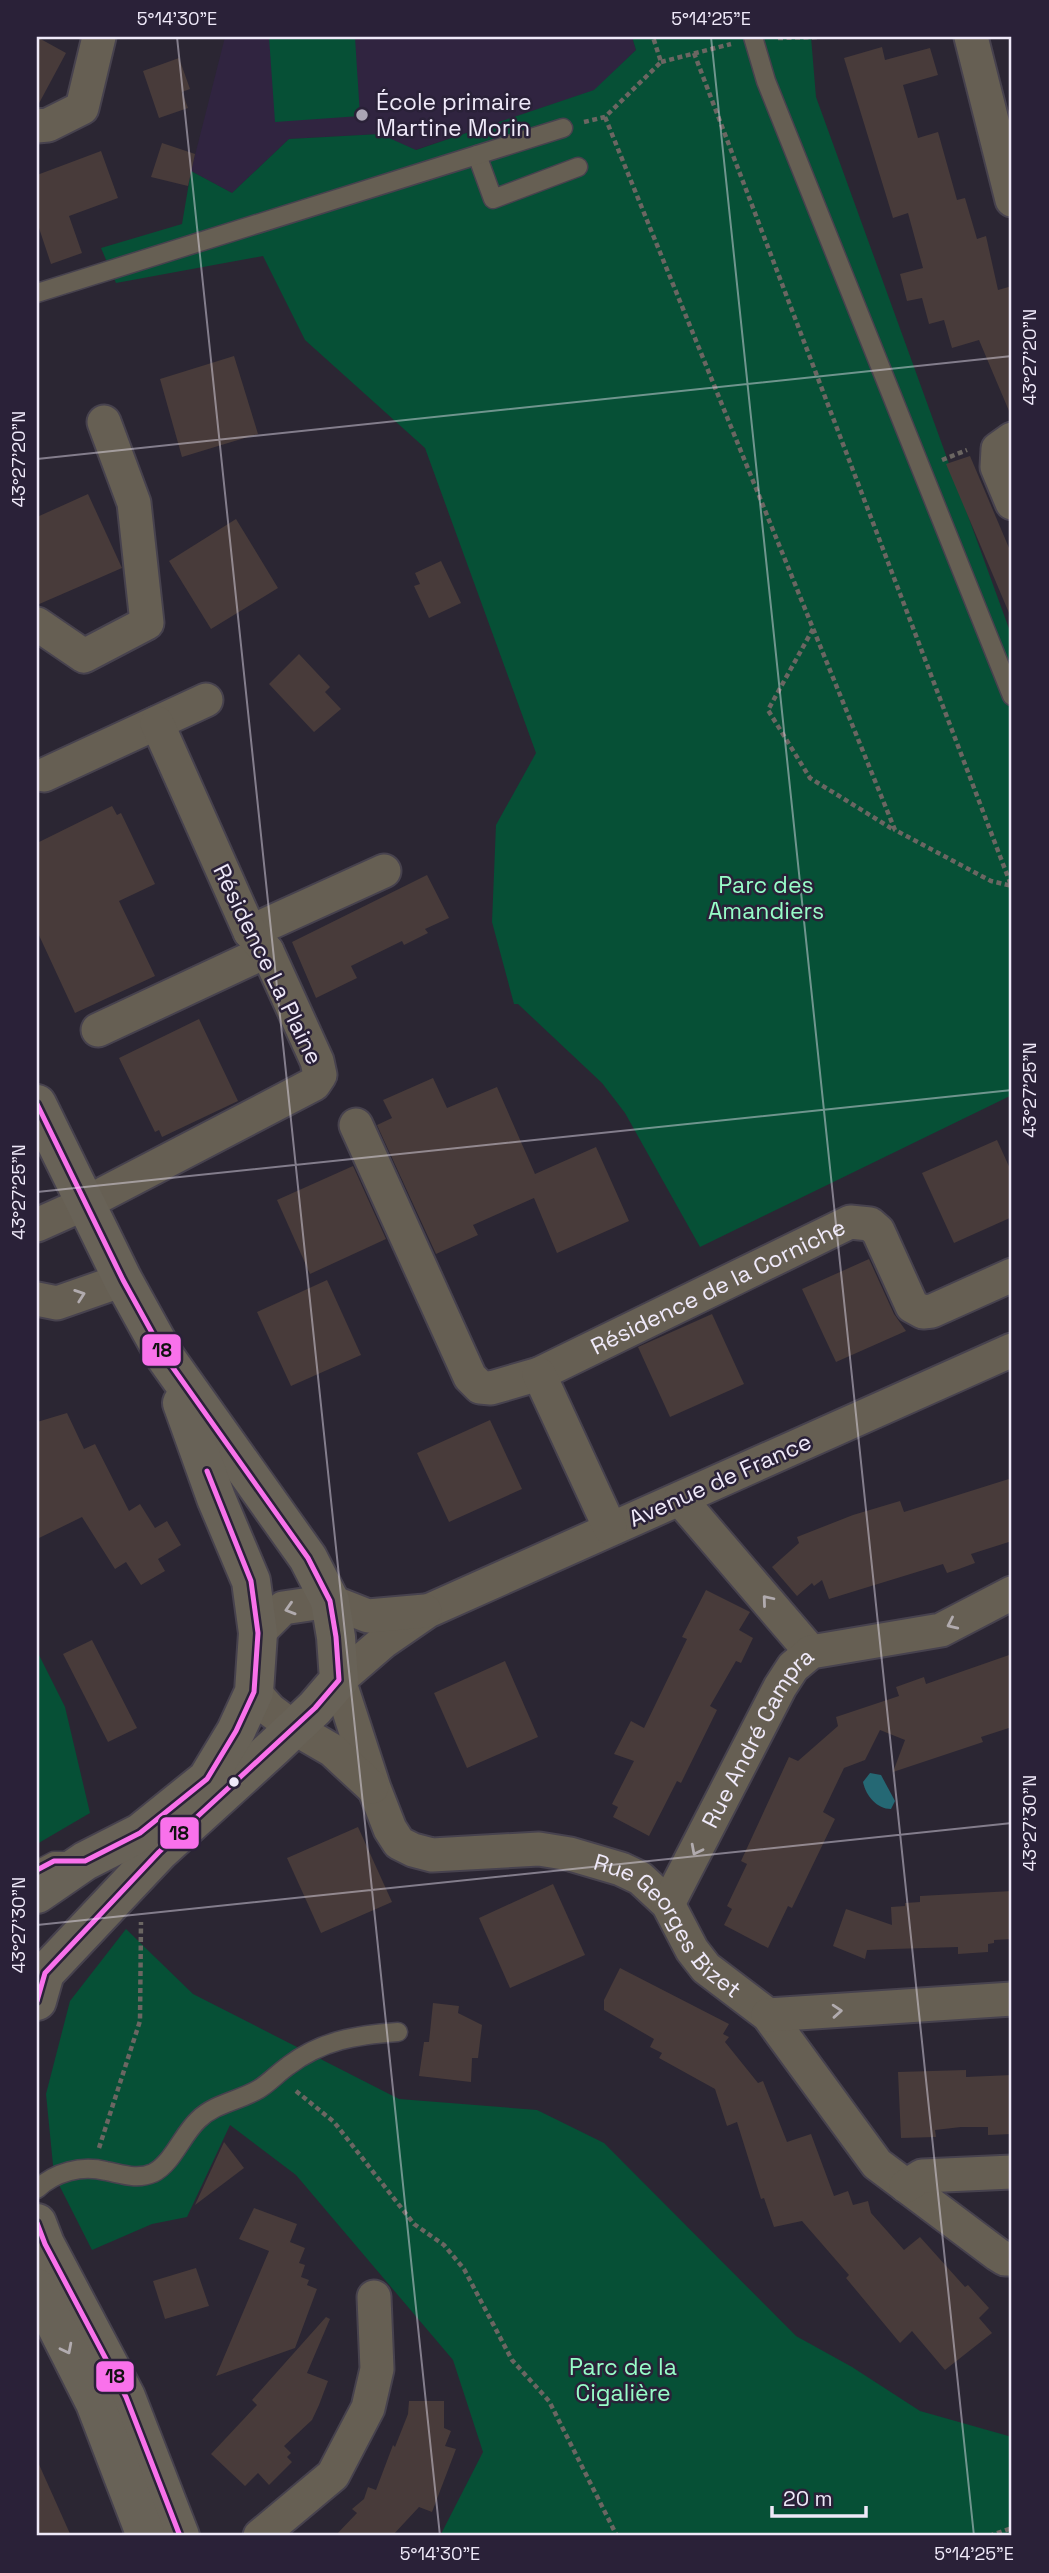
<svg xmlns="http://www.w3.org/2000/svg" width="1049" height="2573" font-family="'Space Grotesk',sans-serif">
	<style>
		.built { fill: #302440 }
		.green { fill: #065036 }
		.water { fill: #256874 }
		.building { fill: #483b3a }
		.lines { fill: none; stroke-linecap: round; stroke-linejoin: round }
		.service-casing { stroke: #47424e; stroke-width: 21 }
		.minor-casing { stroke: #47424e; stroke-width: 37 }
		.secondary-casing { stroke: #47424e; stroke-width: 42 }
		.path { stroke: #6b6662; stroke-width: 4.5; stroke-dasharray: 5 3.5; stroke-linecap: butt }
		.service { stroke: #665f53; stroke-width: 18 }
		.minor { stroke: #665f53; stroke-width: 33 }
		.secondary { stroke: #686257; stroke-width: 38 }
		.bus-1-casing { stroke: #2a2138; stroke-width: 10 }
		.bus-1 { stroke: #f971eb; stroke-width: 5 }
		.oneway { stroke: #b1abae }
		.oneway2 { stroke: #b2acb0 }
		.ticks { fill: none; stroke: #efe9f9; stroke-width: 2; stroke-opacity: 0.45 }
		.poi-dot { fill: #aaa5b4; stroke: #2a2138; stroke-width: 2.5 }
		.bus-dot { fill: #efe9f9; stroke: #2a2138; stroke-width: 2.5 }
		.labels { text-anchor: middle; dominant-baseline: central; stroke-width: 5; stroke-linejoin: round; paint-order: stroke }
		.poi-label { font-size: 23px; fill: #efe9f9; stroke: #2a2138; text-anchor: start }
		.park-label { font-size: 23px; fill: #97fdc8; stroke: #2a2138 }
		.street-label { font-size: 23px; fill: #efe9f9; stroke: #2a2138 }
		.line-badge { stroke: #2a2138; stroke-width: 2.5 }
		.pale-badge-label { font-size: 19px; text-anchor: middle; font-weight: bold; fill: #111 }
		.neatline { fill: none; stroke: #efe9f9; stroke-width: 2.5 }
		.ticks-label { font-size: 18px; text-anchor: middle; fill: #efe9f9 }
	</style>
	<rect width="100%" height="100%" fill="#2b2633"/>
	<polygon class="built" points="225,37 632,37 636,50 595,90 415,150 380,134 289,139 232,193 191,171"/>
	<g class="green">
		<polygon points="269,37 355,37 360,116 275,122"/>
		<polygon points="632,37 811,37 816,97 1012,637 1012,1095 700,1247 625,1113 602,1083 518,1004 514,1004 492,922 496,825 536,753 425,448 305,340 263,256 116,283 101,248 182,224 191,171 232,193 289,139 380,134 416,150 594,90 636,50"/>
		<polygon points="37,1651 65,1707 90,1813 37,1844"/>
		<polygon points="126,1929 193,1994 399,2099 537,2110 604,2143 796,2336 852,2367 920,2411 1012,2437 1012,2536 440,2536 483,2452 453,2360 296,2175 230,2125 187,2217 152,2224 92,2250 54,2175 46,2094 70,2001"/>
	</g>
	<path class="water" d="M870 1773 881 1775 895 1801 891 1809C877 1809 866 1796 863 1782Z"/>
	<g class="building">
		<polygon points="37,37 66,53 37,107"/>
		<polygon points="882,47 885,60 930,48 938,75 903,85 918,138 938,132 957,200 965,198 977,239 986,236 998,290 1012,286 1012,418 979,340 952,348 944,320 929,324 922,298 907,301 900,274 923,268 908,213 893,218 844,58"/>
		<polygon points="179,58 190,89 182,92 188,108 159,118 143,71"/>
		<polygon points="162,143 195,154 188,186 151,177"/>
		<polygon points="101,151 118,198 69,216 82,253 51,264 37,222 37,175"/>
		<polygon points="234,356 258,434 182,457 160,379"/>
		<polygon points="970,456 1012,555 1012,620 946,464"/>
		<polygon points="88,494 122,568 37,605 37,517"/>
		<polygon points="236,519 278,588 211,629 169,561"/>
		<polygon points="441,561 461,603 429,618 414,586 420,584 415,573"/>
		<polygon points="299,654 330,687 325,692 341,709 314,732 269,684"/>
		<polygon points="112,806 117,815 121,813 155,884 119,901 155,976 75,1013 37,931 37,843"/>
		<polygon points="427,875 449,918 425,929 428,933 404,945 402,941 351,966 357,978 316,998 292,942"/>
		<polygon points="199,1019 238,1101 162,1137 159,1130 155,1132 119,1058"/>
		<polygon points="433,1078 447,1108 497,1087 535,1174 596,1147 629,1221 557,1253 534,1198 473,1225 478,1235 436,1254 377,1125 392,1118 383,1100"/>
		<polygon points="997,1140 1012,1173 1012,1217 954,1243 922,1173"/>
		<polygon points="353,1166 386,1239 310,1274 277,1200"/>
		<polygon points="869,1259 894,1314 906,1331 836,1362 802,1289"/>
		<polygon points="327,1280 361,1355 291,1386 257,1312"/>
		<polygon points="712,1314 744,1384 670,1417 638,1347"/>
		<polygon points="67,1413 84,1449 95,1444 129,1511 140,1504 155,1528 167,1521 181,1545 158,1559 165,1571 141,1585 126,1562 115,1569 82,1517 37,1539 37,1422"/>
		<polygon points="490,1420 522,1489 449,1522 417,1453"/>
		<polygon points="1012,1478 1012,1541 971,1554 975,1563 959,1569 947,1573 943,1564 829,1599 822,1580 814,1586 812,1583 797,1596 772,1567 799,1543 797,1537 853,1515 900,1501 904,1512"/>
		<polygon points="706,1590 750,1612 739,1630 753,1638 741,1663 736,1661 710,1706 717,1710 681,1783 677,1781 649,1836 613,1817 618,1807 612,1804 634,1761 614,1754 631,1721 644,1728 687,1639 682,1637"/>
		<polygon points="92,1640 137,1728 108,1742 63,1654"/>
		<polygon points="1012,1654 1012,1727 981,1737 983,1742 893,1772 905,1740 880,1730 865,1760 844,1768 823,1812 835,1819 792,1908 788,1906 768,1948 724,1925 732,1909 727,1906 747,1864 741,1861 789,1757 798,1761 838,1726 836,1717 899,1696 896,1687 924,1677 926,1684"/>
		<polygon points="505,1661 538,1737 467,1768 434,1693"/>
		<polygon points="358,1827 392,1902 321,1933 287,1858"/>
		<polygon points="553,1884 585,1955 510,1988 479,1918"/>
		<polygon points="1012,1891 1012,1939 994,1940 994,1943 988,1944 988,1952 958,1954 958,1947 893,1949 867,1950 865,1959 833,1946 846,1909 892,1925 891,1907 905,1906 905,1903 920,1902 920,1896"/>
		<polygon points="620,1968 729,2024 723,2034 729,2037 725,2042 758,2083 763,2081 787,2142 811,2134 834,2196 848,2191 853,2205 868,2201 871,2213 904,2250 920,2237 965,2287 968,2285 989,2308 979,2318 992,2333 945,2370 912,2331 900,2343 846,2278 849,2275 802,2221 774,2227 764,2198 761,2199 737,2122 727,2126 715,2089 659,2058 662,2053 650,2047 654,2039 604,2010 604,2000"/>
		<polygon points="433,2003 459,2006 458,2013 482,2025 478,2058 472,2058 471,2082 419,2076 424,2042 429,2042"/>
		<polygon points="966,2070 966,2077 1012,2075 1012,2134 988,2135 988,2127 961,2127 935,2130 936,2137 901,2138 898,2072"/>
		<polygon points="224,2142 244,2168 195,2205"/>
		<polygon points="254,2208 297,2224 290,2242 305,2248 299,2263 305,2265 301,2277 309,2280 307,2285 317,2289 295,2348 216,2376 269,2251 239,2239"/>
		<polygon points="196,2268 209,2306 165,2319 153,2281"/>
		<polygon points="326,2317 330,2319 307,2373 328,2381 319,2405 312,2420 284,2446 291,2453 287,2457 292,2462 269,2485 258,2473 245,2486 211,2454 257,2405 252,2400"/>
		<polygon points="409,2401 444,2401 444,2428 451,2431 445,2446 456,2449 432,2512 419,2507 392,2536 335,2536 357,2513 352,2509 364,2499 368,2487 376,2490 393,2445 395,2447 408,2414"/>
		<polygon points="37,2460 71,2536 37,2536"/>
	</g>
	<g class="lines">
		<defs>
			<g id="service">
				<polyline points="753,37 766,81 1012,696"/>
				<polyline points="477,155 493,199 578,167"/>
				<polyline points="37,293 563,128"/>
				<polyline points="37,1870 54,1861 64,1861"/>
				<path d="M37 2189C55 2172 81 2165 106 2171 122 2174 137 2180 153 2173 172 2164 182 2135 198 2120 215 2103 239 2101 259 2089 269 2083 278 2073 288 2066 322 2040 357 2035 398 2032"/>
			</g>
			<g id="minor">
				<polyline points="971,37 1012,200"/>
				<polyline points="37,126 48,125 82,108 99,37"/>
				<polyline points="1012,439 998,449 997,467 1012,503"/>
				<polyline points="37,624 84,656 147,623 134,503 104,422"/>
				<polyline points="44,775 206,700"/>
				<polyline points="250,932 384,871"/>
				<polyline points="98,1030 267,951"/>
				<path id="s1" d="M356 1125 470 1377 480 1387 491 1388 539 1374 850 1222 870 1224 878 1231 912 1306 923 1312 932 1311 1012 1275"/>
				<polyline points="37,1225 86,1203 314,1084 320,1075 317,1061 267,951 250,932 157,723"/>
				<polyline points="37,1299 57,1303 123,1280"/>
				<path id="s2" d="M1012 1350 428 1611 383 1642 339 1680 374 1788 390 1829 399 1843 413 1850 432 1855 539 1849 570 1854 621 1869 640 1878 668 1904 692 1950 706 1968 768 2015 877 2164 997 2254 1005 2259H1012"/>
				<polyline points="539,1374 610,1528"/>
				<polyline points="680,1499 811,1652"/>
				<polyline points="258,1633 283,1608 330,1601 368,1616 425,1611"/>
				<polyline points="254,1692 270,1710 294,1728 332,1750 372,1787"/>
				<path id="s3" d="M668 1904 780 1687 793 1667 811 1652 941 1630 1012 1593"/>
				<polyline points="768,2015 1012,1999"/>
				<polyline points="906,2186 922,2176 1012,2172"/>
				<polyline points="260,2536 333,2475 368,2408 377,2369 374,2297"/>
			</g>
			<g id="secondary">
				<polyline points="37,1104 123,1280 166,1358 308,1558 330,1601 336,1637 339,1680 315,1708 274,1747 159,1852 45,1973 37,2001"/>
				<polyline points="37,1894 85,1861 140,1833 207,1779 236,1731 254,1692 258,1633 251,1581 216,1498 182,1403"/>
				<polyline points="37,2223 45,2244 126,2397 180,2536"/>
				<polyline points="37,2288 95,2403 146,2536"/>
			</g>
		</defs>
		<use href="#service" class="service-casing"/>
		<use href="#minor" class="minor-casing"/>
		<use href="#secondary" class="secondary-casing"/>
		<g class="path">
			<polyline points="778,38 819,37"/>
			<polyline points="694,53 1011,885"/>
			<polyline points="661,62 731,44"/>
			<polyline points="605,117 895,830 991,881 1012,886"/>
			<polyline points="584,122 605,117 661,62 653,37"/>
			<polyline points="942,460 967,450"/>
			<polyline points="813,629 768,710 810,778 894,830"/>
			<polyline points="296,2091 334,2122 414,2224 444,2245 464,2269 512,2360 549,2401 617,2536"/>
			<polyline points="99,2148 140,2021 141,1922"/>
			<polyline points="989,2536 1012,2528"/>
		</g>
		<use href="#service" class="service"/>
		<use href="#minor" class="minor"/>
		<use href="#secondary" class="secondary"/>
		<defs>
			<g id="bus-1">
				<polyline points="37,1104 123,1280 166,1358 308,1558 330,1601 336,1637 339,1680 315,1708 159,1852 45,1973 37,2001"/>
				<polyline points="37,1870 54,1861 85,1861 140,1833 207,1779 236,1731 254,1692 258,1633 251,1581 207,1471"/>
				<polyline points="37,2223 45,2244 126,2397 180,2536"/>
			</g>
		</defs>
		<use href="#bus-1" class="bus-1-casing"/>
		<use href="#bus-1" class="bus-1"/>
	</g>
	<defs><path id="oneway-chevron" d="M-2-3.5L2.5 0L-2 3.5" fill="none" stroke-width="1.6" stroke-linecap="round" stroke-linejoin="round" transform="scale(1.75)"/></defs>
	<g class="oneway">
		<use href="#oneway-chevron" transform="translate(80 1295) rotate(-19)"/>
		<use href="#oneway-chevron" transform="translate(767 1600) rotate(-130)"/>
		<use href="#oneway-chevron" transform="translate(290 1609) rotate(163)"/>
		<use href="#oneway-chevron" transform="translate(952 1624) rotate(155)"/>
		<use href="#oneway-chevron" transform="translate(696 1850) rotate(117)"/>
		<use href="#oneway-chevron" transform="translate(837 2011) rotate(-4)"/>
	</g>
	<use class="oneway2" href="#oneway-chevron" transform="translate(67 2349) rotate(63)"/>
	<path class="ticks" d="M177 37 440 2536M711 37 974 2536M37 459 1012 356M37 1192 1012 1090M37 1925 1012 1823"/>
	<circle class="poi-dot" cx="362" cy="115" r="7"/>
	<circle class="bus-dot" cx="234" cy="1782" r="6"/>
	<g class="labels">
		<g class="poi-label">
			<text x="376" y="102">École primaire<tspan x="376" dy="26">Martine Morin</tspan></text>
		</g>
		<g class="park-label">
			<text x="766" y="885">Parc des<tspan x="766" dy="26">Amandiers</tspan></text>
			<text x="623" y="2367">Parc de la<tspan x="623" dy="26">Cigalière</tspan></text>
		</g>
		<g class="street-label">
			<text transform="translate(268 964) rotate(64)">Résidence La Plaine</text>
			<text stroke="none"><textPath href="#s1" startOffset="551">Résidence de la Corniche</textPath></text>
			<text transform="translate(720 1480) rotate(-24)">Avenue de France</text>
			<text stroke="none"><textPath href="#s3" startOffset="189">Rue André Campra</textPath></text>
			<text stroke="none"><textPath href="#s2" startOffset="1227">Rue Georges Bizet</textPath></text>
		</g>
	</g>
	<g class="line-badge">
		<rect x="141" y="1333" width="41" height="34" rx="7" fill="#f971eb"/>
		<rect x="159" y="1816" width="41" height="34" rx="7" fill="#f971eb"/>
		<rect x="95" y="2360" width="40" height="33" rx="7" fill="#f971eb"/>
	</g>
	<g class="pale-badge-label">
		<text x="162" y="1357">18</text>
		<text x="179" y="1840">18</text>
		<text x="115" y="2383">18</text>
	</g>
	<rect width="1049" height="2573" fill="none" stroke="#2a2138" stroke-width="77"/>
	<path d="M772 2506v10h94v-10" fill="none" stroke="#efe9f9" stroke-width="3.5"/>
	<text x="783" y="2506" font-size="21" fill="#efe9f9" stroke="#2a2138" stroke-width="5" paint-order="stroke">20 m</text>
	<rect x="38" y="38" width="972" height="2496" class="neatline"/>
	<g class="ticks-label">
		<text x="177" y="25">5°14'30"E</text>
		<text x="711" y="25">5°14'25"E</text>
		<text transform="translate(1030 357) rotate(-90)" y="6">43°27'20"N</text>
		<text transform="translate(19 459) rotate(-90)" y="6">43°27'20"N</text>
		<text transform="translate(1030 1090) rotate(-90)" y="6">43°27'25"N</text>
		<text transform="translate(19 1192) rotate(-90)" y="6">43°27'25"N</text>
		<text transform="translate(1030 1823) rotate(-90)" y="6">43°27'30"N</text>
		<text transform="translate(19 1925) rotate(-90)" y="6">43°27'30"N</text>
		<text x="440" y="2560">5°14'30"E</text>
		<text x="974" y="2560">5°14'25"E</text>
	</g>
</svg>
